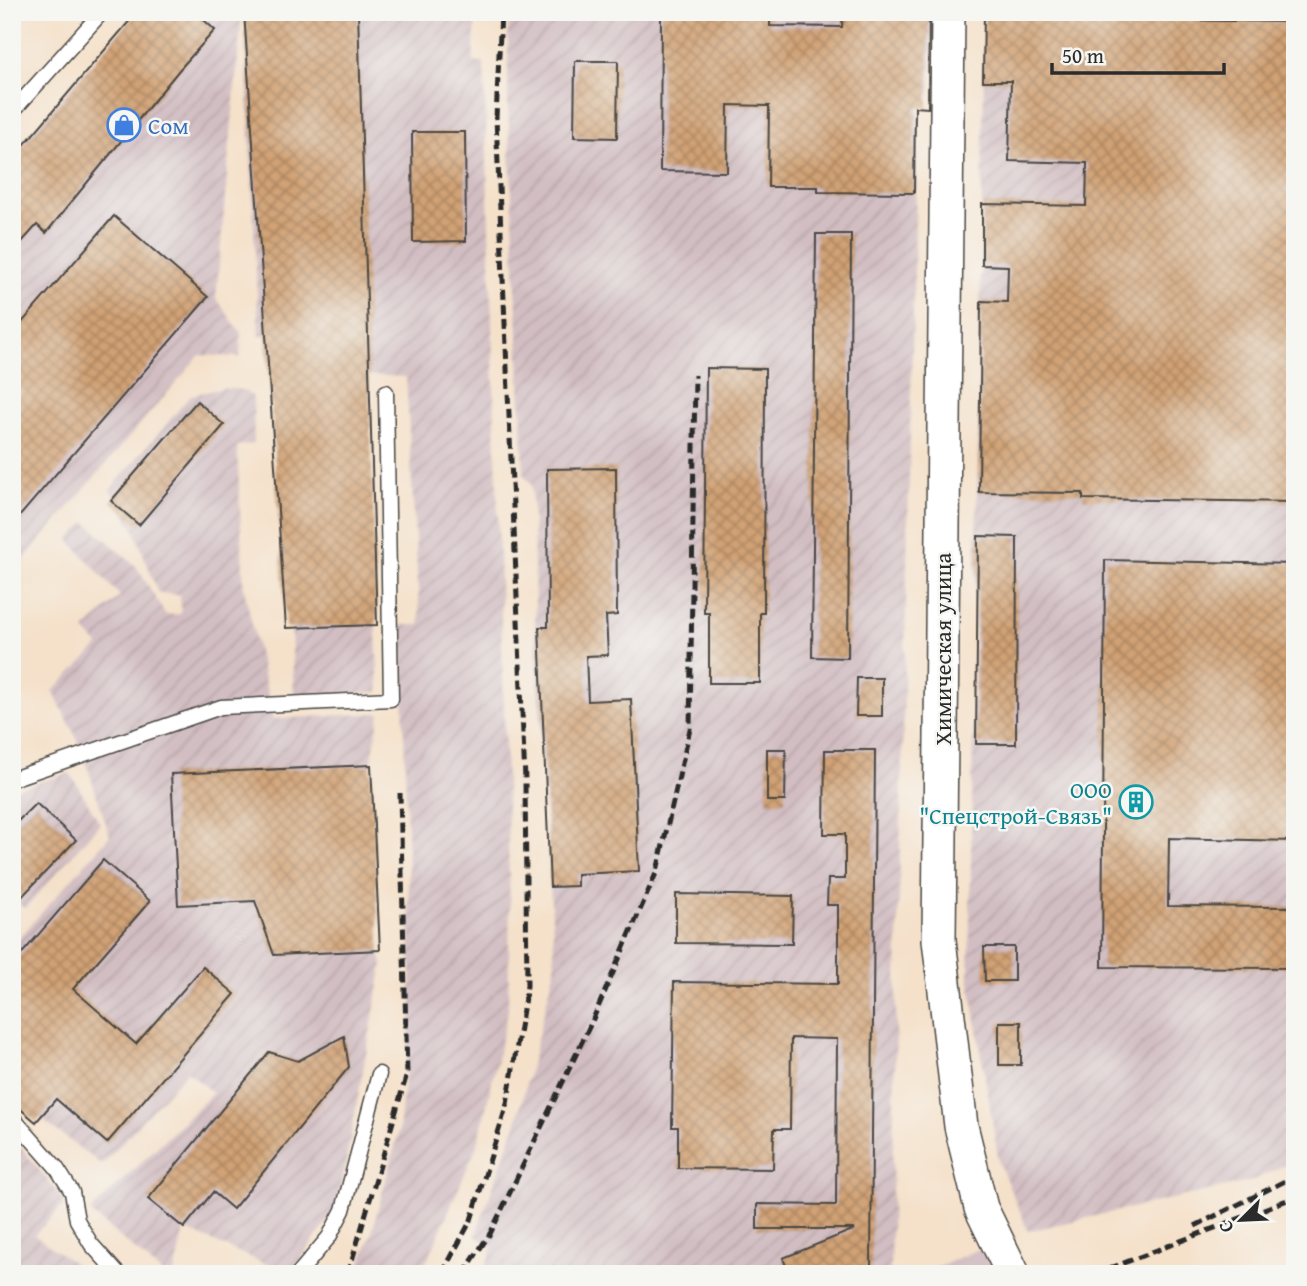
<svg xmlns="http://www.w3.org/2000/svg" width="1307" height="1286" font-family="'Gentium Book Plus',serif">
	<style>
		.industrial { fill: url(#industrial-furrows) }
		.railway { fill: #d2bec2 }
		.building { fill: url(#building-cross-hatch) }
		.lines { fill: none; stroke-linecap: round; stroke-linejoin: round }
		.service-casing { stroke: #494643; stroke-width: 17 }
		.tertiary-casing { stroke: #494643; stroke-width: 36 }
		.service { stroke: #fff; stroke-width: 14 }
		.tertiary { stroke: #fff; stroke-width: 33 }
		.rail { stroke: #2b2b2b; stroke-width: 5; stroke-dasharray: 10 5; stroke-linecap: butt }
		.labels { text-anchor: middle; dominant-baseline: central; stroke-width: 5; stroke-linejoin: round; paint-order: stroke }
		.shop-label { font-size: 23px; fill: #366cbe; stroke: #f6f6f2; text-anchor: start }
		.street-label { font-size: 23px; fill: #2b2b2b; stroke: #f6f6f2 }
		.culture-label { font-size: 23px; fill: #0d838f; stroke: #f6f6f2; text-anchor: end }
	</style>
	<defs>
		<pattern id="industrial-furrows" width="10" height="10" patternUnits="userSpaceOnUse" patternTransform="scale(1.75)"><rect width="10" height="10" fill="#d2bec2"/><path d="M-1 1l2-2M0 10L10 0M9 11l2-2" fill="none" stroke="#b4a3a7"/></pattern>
		<pattern id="building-cross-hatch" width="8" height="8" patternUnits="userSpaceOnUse" patternTransform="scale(1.75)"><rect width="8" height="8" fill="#d1a275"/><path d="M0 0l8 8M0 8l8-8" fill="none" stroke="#aa8460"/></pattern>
	</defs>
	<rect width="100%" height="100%" fill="#f6f6f2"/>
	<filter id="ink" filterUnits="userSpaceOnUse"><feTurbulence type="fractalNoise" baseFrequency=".0143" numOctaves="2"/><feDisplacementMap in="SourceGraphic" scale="14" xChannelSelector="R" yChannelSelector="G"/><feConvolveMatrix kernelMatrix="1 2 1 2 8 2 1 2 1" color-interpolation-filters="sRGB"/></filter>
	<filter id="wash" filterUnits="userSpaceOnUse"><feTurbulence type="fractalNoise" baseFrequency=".00686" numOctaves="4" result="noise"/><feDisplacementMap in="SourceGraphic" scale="28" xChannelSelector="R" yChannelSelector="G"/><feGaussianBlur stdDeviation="1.57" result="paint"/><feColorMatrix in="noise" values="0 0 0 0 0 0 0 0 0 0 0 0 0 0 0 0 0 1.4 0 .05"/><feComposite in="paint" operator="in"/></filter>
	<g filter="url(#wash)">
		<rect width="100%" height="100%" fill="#f5e1ca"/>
		<g class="industrial">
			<polygon points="137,12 242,12 216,298 241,333 240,357 200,355 12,573 12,155"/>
			<polygon points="244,12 476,12 473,62 484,62 510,905 508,1011 478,1143 429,1257 417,1274 356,1274 370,1239 399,1131 412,1009 401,625 420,625 406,377 363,375 379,692 294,695 278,334 259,336"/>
			<polygon points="508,12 932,12 930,93 918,105 890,1274 483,1274 493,1247 475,1236 517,1121 555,968 536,647 532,485 524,475 508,104"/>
			<polygon points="985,12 1295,12 1295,1160 1252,1181 1028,1231 999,1163 969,977"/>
			<polygon points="224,388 243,390 253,397 254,444 237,446 244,588 273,719 380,713 371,765 379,950 383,964 337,1209 289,1274 184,1229 174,1274 163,1274 90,1212 213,1093 187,1071 102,1165 12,1097 12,946 110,836 81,747 53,691 99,646 84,630 120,596 69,540 86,522 136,566 166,615 181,614 180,595 158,593 134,529 110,490 191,395"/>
			<polygon points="70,773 100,823 25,909 17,902 12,907 12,790"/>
			<polygon points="12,1136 66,1203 34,1235 89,1274 12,1274"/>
		</g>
		<polygon class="railway" points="981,1248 999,1274 921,1274"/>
		<g id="blocks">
			<g class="building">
				<polygon points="137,12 195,12 215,30 179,70 46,233 37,225 12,253 12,159"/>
				<polygon points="244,12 358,12 377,625 286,628"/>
				<polygon points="661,12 770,12 770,26 842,27 843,12 929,12 928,108 915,107 914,193 818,192 818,187 768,187 769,106 728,105 727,172 660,171"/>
				<polygon points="984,12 1059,12 1059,18 1295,22 1295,502 1083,499 1083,493 979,492 981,301 1007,302 1008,266 982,265 982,204 1086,206 1087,163 1009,161 1011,81 983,81"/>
				<polygon points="575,61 618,61 617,138 574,137"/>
				<polygon points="412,132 465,132 466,241 413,242"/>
				<polygon points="114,216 208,297 12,525 12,334"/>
				<polygon points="816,234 851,234 848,658 812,657"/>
				<polygon points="706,368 765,369 764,613 760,613 760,683 709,683 709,613 704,613"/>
				<polygon points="197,401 224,425 139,525 111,501"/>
				<polygon points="616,468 617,615 606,616 608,655 586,656 588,701 631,699 639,871 577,874 577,886 550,887 539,627 548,627 547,469"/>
				<polygon points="978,536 1017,537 1016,744 976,744"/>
				<polygon points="1105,560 1295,564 1295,841 1169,838 1168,906 1295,907 1295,968 1102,967"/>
				<polygon points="857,678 882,678 882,716 856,716"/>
				<polygon points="767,749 786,749 785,801 767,801"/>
				<polygon points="825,750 875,750 871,1269 825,1268 827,1274 789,1274 783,1258 855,1229 757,1229 757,1204 836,1205 837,1039 791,1038 790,1129 774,1129 773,1169 678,1168 678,1127 672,1127 674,982 838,984 838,905 827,905 828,879 845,879 845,834 824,834"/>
				<polygon points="371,765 380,950 274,955 255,901 178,905 171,774"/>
				<polygon points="36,803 76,840 12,907 12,827"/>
				<polygon points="103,860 150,901 73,989 136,1044 203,967 235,994 107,1143 56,1099 36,1122 12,1102 12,965"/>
				<polygon points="676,894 793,896 792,944 676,943"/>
				<polygon points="984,947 1014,947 1014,981 985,981"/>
				<rect x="999" y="1022" width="22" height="43"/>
				<polygon points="344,1036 349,1067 233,1209 213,1192 184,1228 148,1199 269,1052 298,1061"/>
			</g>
		</g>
	</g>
	<g filter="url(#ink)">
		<use href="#blocks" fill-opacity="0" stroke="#494643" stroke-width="2"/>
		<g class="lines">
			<defs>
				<g id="service">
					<polyline points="12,112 102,12"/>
					<polyline points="12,779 221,707 391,699 386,392"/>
					<polyline points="12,1117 56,1167 72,1192 77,1220 91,1244 118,1274"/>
					<polyline points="298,1274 329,1237 343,1210 379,1074"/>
				</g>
				<polyline id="tertiary" points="948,12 939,940 961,1126 981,1208 1013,1274"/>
			</defs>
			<use href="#service" class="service-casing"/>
			<use href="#tertiary" class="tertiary-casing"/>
			<use href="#service" class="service"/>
			<use href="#tertiary" class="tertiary"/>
			<g class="rail">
				<polyline points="1195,1226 1295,1176"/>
				<polyline points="348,1274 407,1074 400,793"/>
				<polyline points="442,1274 471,1220 507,1104 527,986 525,780 496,118 501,12"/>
				<polyline points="463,1274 491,1232 593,1019 657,871 690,729 695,375"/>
				<polyline points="1095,1274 1295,1197"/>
			</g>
		</g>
	</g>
	<defs>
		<symbol id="shop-ring" viewBox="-11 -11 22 22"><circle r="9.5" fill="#f6f6f2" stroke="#3f7fe0" stroke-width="1.5"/><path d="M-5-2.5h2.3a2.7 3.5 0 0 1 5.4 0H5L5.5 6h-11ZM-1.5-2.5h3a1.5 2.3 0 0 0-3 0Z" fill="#3f7fe0"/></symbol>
		<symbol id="building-ring" viewBox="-11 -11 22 22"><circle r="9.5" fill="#f6f6f2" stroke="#0f9aa8" stroke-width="1.5"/><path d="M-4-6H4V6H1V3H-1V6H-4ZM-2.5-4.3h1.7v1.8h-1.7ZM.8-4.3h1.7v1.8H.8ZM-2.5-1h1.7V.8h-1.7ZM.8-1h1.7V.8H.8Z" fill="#0f9aa8"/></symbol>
	</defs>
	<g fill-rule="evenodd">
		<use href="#shop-ring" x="105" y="106" width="38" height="38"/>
		<use href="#building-ring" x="1117" y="783" width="38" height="38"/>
	</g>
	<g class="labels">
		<g class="shop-label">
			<text x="148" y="125">Сом</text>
		</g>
		<g class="street-label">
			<text transform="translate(942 649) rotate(-90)">Химическая улица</text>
		</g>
		<g class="culture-label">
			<text x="1112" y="789">ООО<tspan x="1112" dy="26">"Спецстрой-Связь"</tspan></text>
		</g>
	</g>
	<rect width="1307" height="1286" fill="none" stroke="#f6f6f2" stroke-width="42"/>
	<g transform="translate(1241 1220) rotate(246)" stroke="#f6f6f2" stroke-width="5" paint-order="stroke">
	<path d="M0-5L12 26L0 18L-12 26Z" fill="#2b2b2b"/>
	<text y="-10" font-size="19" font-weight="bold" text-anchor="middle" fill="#2b2b2b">С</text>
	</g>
	<path d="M1052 63v10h172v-10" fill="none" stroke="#2b2b2b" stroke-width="3.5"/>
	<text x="1062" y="63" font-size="21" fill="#2b2b2b" stroke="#f6f6f2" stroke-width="5" paint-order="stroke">50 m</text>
</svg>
